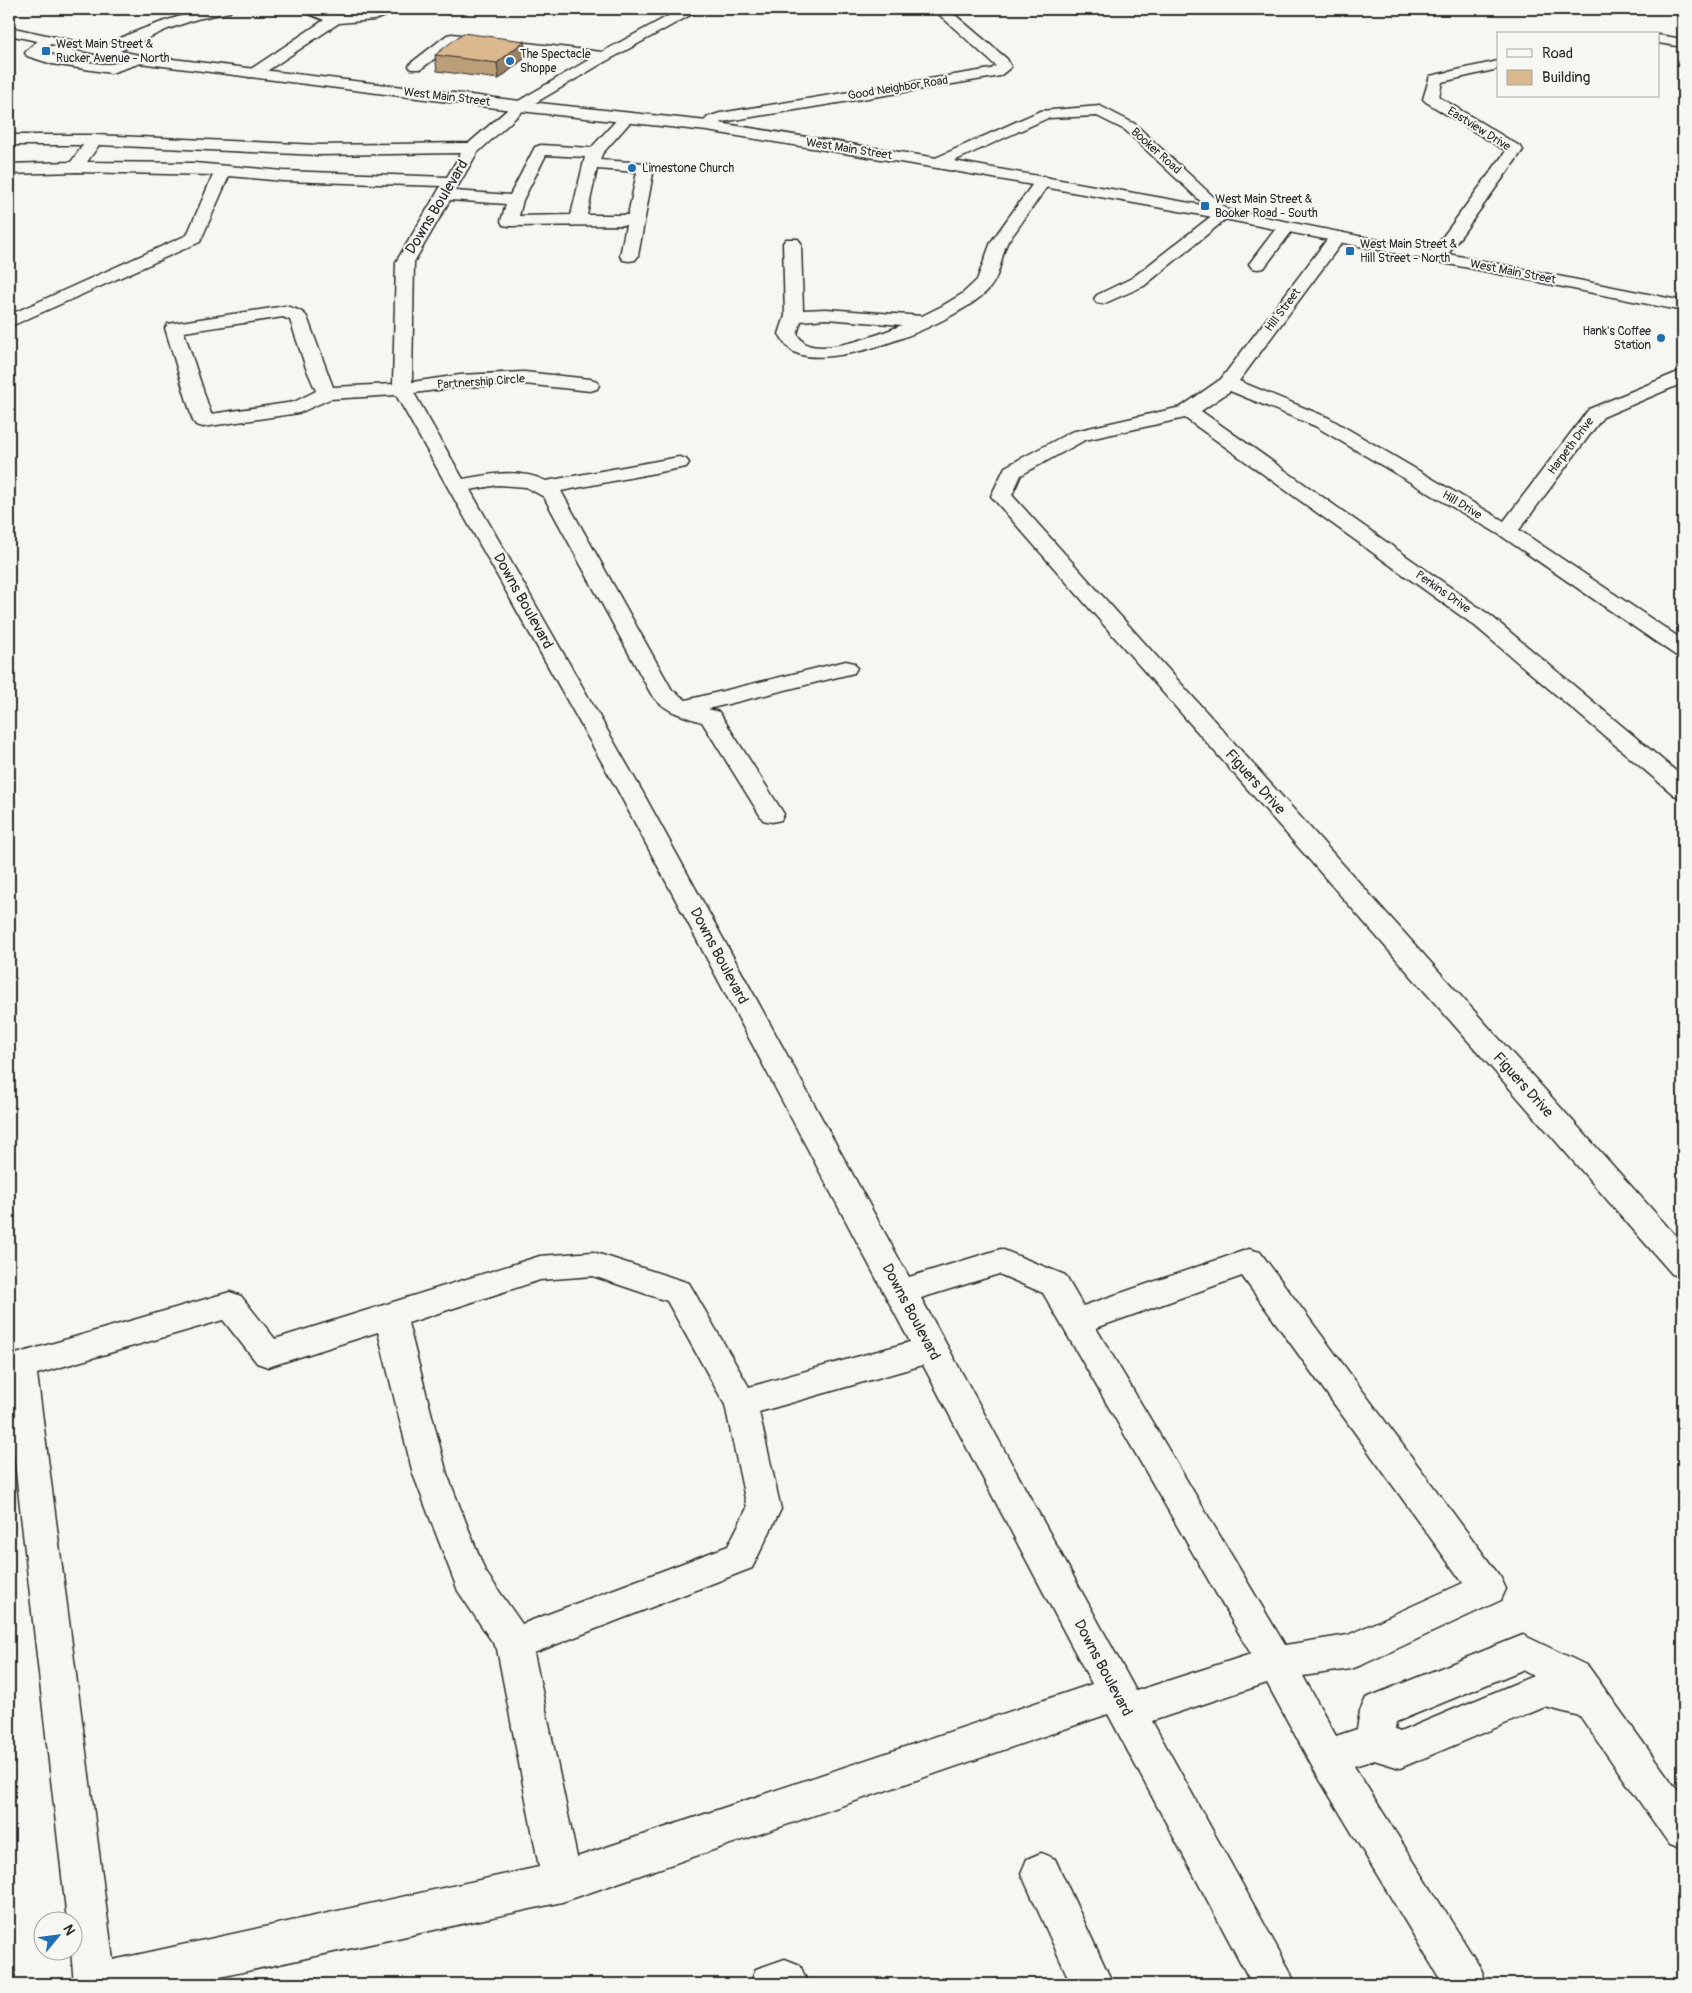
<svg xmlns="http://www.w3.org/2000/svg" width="1692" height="1993" font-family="Pangolin,sans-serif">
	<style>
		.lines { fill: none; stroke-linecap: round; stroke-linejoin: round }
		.minor-casing { stroke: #2b2b2b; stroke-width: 3 }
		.major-casing { stroke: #2b2b2b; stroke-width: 3 }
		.minor { fill: #f6f6f2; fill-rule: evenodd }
		.major { fill: #f6f6f2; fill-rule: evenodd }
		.wall { fill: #bc9e79; stroke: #2b2b2b }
		.shaded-wall { fill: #998163; stroke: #2b2b2b }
		.building { fill: #dbb88d; stroke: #2b2b2b }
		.poi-dot { fill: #1f6fb2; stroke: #f6f6f2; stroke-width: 2 }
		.labels { text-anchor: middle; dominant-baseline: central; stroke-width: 4; stroke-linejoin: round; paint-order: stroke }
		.far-poi-label { font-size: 12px; fill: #2b2b2b; stroke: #f6f6f2; text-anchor: start }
		.far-street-label { font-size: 12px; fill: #2b2b2b; stroke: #f6f6f2 }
		.street-label { font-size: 15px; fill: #2b2b2b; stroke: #f6f6f2 }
	</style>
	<rect width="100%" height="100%" fill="#f6f6f2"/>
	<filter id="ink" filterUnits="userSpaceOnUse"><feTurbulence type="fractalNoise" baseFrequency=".02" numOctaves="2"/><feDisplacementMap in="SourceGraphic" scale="10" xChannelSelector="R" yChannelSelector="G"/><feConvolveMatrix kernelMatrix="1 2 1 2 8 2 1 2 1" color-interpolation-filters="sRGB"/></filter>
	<g filter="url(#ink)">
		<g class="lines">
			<defs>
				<g id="minor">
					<path d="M205 9H232L230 12 197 19 168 29 111 55H101L99 52C110 37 185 14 205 9Z"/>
					<polygon points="302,9 321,9 336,15 372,12 375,9 389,9 386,16 374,20 339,23 258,77 248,77 246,74 248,71 324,20 304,12"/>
					<path d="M681 9H698L696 12 601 64 525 109 477 153 455 191 510 195 535 147 541 145 591 148 622 114H632L635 117 632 120 602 154 600 160 646 163 652 165 654 168 638 256 635 260 629 261 623 260 620 256 626 225 509 226 503 225 501 221 506 204 450 200 414 262 412 382 460 375 524 372 590 379 597 381 599 385 597 389 590 391 524 384 460 387 414 393 463 479C490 474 520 468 546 481L679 457 686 459 689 463 686 467 561 491 672 690 686 700 846 661 854 663 857 668 854 673 708 709 719 712 784 814 781 820 772 822 763 820 702 722C683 716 663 711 651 694L544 497 526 487 498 485 470 490 642 791 909 1277 1001 1249 1065 1275 1083 1306 1249 1249 1260 1252 1501 1578 1506 1589 1501 1600 1364 1664 1351 1669 1303 1676 1336 1736 1357 1729 1360 1711 1366 1698 1523 1635 1588 1666 1683 1798V1849L1669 1844 1580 1716 1545 1707 1400 1768 1374 1760 1354 1766 1481 1969 1487 1984H1443L1314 1770 1267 1683 1152 1721 1289 1969 1295 1984H1252L1108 1714 562 1902 188 1984H74L71 1950H72V1920H67L9 1410V1356L230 1292 241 1296 275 1339 540 1256 593 1252 689 1283 749 1387 910 1342 618 791 396 395 330 399 299 413 203 427 196 425 193 421 165 328 168 324 174 323 285 306C293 308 302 310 307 317L333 387 393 384 396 262 441 186 283 181 229 176 200 242 9 327V315L187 235 213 175 76 172 9 174V164L71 162 83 145H9V135H94L319 145 469 143 515 103 590 59 455 43 421 69H411L409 66 411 63 447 35 452 34 602 52ZM99 145 319 155 461 153 447 177 283 171 194 163 87 162ZM546 155 585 157 571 215 519 216 523 200ZM597 169 637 172 628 215H587ZM283 317 290 320 306 368 316 391 294 402 211 414 184 332ZM999 1274 1043 1293 1251 1654 1136 1691 921 1298ZM593 1276 667 1301 725 1405 747 1508 728 1546 522 1624 485 1571 447 1474 408 1323 540 1280ZM1242 1276 1463 1583 1348 1635 1285 1645 1096 1328ZM223 1320 257 1363 268 1367 378 1332 413 1474 458 1591 497 1649 539 1867 113 1960 37 1374ZM923 1365 1092 1684 577 1857 534 1653 752 1568 781 1509 759 1412ZM1522 1670 1533 1676 1400 1732 1395 1730 1396 1722Z"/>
					<path d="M933 9H948L1007 59 1011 67 1000 76 995 77 722 122C713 125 712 132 702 129L699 126 708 117 720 113 991 69 996 66Z"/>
					<polygon points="1658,35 1683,39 1683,47 1658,43"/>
					<path d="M47 37 52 38 54 41 42 52C56 56 96 65 110 64 122 63 132 53 144 56L146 59 144 62 111 73 52 64 27 56 25 53C30 46 39 39 47 37Z"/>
					<polygon points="1498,61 1498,69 1442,82 1439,97 1521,147 1523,150 1443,261 1437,262 1431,261 1428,257 1506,151 1426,102 1423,99 1430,76"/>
					<polygon points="1100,106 1135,124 1232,214 1144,286 1103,304 1097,303 1094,299 1097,295 1132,278 1214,214 1125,130 1097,116 1048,118 943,166 931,166 929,163 931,160 1040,111"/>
					<path d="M1043 176 1049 178 1051 181C1040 197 1029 212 1018 228 1015 233 1010 237 1007 243 1000 258 1001 275 989 289 960 321 838 371 796 353 788 350 784 341 779 334L785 316 783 243 786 239H798L801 243 803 310 826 309 922 316 942 306 962 294 977 280 991 242 1037 178ZM826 319 902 325C881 334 830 353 808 345 803 343 800 338 797 334L801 321Z"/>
					<polygon points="1286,222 1292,223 1294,227 1292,231 1264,268 1258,269 1252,268 1249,264 1252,260 1280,223"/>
					<polygon points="1338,232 1344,233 1346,237 1239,381 1329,418 1504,521 1589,409 1683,370 1683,383 1603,417 1519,530 1683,640 1683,657 1675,655 1500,535 1315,426 1230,391 1201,411 1491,616 1683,777 1683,798 1674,795 1475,626 1185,418 1085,440 1021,475 1012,495 1683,1244 1683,1277 1672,1274 991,496 1005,467 1071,432 1181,407 1221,379 1332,233"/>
					<polygon points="1041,1853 1055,1859 1113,1984 1071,1984 1021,1873 1027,1859"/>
					<polygon points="785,1959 800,1965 808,1984 750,1984 756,1969"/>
				</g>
				<polygon id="major" points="9,27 139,55 520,101 707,121 937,158 1224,209 1683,301 1683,311 1224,219 937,168 707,131 520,111 139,63 9,35"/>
			</defs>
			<use href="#minor" class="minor-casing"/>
			<use href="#major" class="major-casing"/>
			<use href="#minor" class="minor"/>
			<use href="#major" class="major"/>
		</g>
		<polygon class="wall" points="524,41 526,57 499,79 437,71 435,55"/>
		<polygon class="shaded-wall" points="524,41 526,57 499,79 497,63"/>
		<polygon class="building" points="463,33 524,41 497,63 435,55"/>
	</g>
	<g class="poi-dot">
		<rect x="41" y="46" width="10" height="10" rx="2.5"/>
		<circle cx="510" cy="61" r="5"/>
		<circle cx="632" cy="168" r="5"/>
		<rect x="1200" y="201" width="10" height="10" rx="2.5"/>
		<rect x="1345" y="246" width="10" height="10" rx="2.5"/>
		<circle cx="1661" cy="338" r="5"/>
	</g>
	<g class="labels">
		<g class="far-poi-label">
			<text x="56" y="44">West Main Street &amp;<tspan x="56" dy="14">Rucker Avenue - North</tspan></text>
			<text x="520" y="54">The Spectacle<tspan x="520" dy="14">Shoppe</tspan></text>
			<text x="642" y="168">Limestone Church</text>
			<text x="1215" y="199">West Main Street &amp;<tspan x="1215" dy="14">Booker Road - South</tspan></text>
			<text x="1360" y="244">West Main Street &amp;<tspan x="1360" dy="14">Hill Street - North</tspan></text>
			<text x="1651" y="331" text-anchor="end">Hank's Coffee<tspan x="1651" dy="14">Station</tspan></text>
		</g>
		<g class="far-street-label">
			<text transform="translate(898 88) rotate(-9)">Good Neighbor Road</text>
			<text transform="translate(447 97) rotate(7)">West Main Street</text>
			<text transform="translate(1479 129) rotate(32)">Eastview Drive</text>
			<text transform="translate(849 149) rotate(9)">West Main Street</text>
			<text transform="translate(1156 151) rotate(42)">Booker Road</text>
			<text transform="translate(1513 272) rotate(11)">West Main Street</text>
			<text transform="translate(1283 310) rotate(-53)">Hill Street</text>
			<text transform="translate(481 382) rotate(-4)">Partnership Circle</text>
			<text transform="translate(1571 446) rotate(-53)">Harpeth Drive</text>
			<text transform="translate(1462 505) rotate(31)">Hill Drive</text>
			<text transform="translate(1443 592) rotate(35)">Perkins Drive</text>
		</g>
		<g class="street-label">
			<text transform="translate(437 207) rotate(-59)">Downs Boulevard</text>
			<text transform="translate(523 601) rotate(61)">Downs Boulevard</text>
			<text transform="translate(1255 782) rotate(48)">Figuers Drive</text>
			<text transform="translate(719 956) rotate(62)">Downs Boulevard</text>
			<text transform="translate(1523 1085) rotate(48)">Figuers Drive</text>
			<text transform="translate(911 1312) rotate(62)">Downs Boulevard</text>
			<text transform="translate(1103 1668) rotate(62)">Downs Boulevard</text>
		</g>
	</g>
	<rect width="1692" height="1993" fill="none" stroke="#f6f6f2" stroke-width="30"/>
	<rect x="15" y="15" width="1662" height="1963" fill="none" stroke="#2b2b2b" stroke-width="2" filter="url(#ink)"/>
	<rect x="1497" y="32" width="162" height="65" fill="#f6f6f2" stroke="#a5a5a2"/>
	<rect x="1507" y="49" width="25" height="8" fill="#f6f6f2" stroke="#a5a5a2"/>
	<text x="1542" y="58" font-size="15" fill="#2b2b2b">Road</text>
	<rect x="1507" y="70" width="25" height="15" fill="#dbb88d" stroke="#a5a5a2"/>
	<text x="1542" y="82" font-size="15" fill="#2b2b2b">Building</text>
	<g transform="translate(58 1936) rotate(61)"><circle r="24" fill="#f6f6f2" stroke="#a5a5a2"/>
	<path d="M0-4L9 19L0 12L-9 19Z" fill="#1f6fb2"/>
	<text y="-8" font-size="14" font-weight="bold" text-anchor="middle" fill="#2b2b2b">N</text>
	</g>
</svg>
